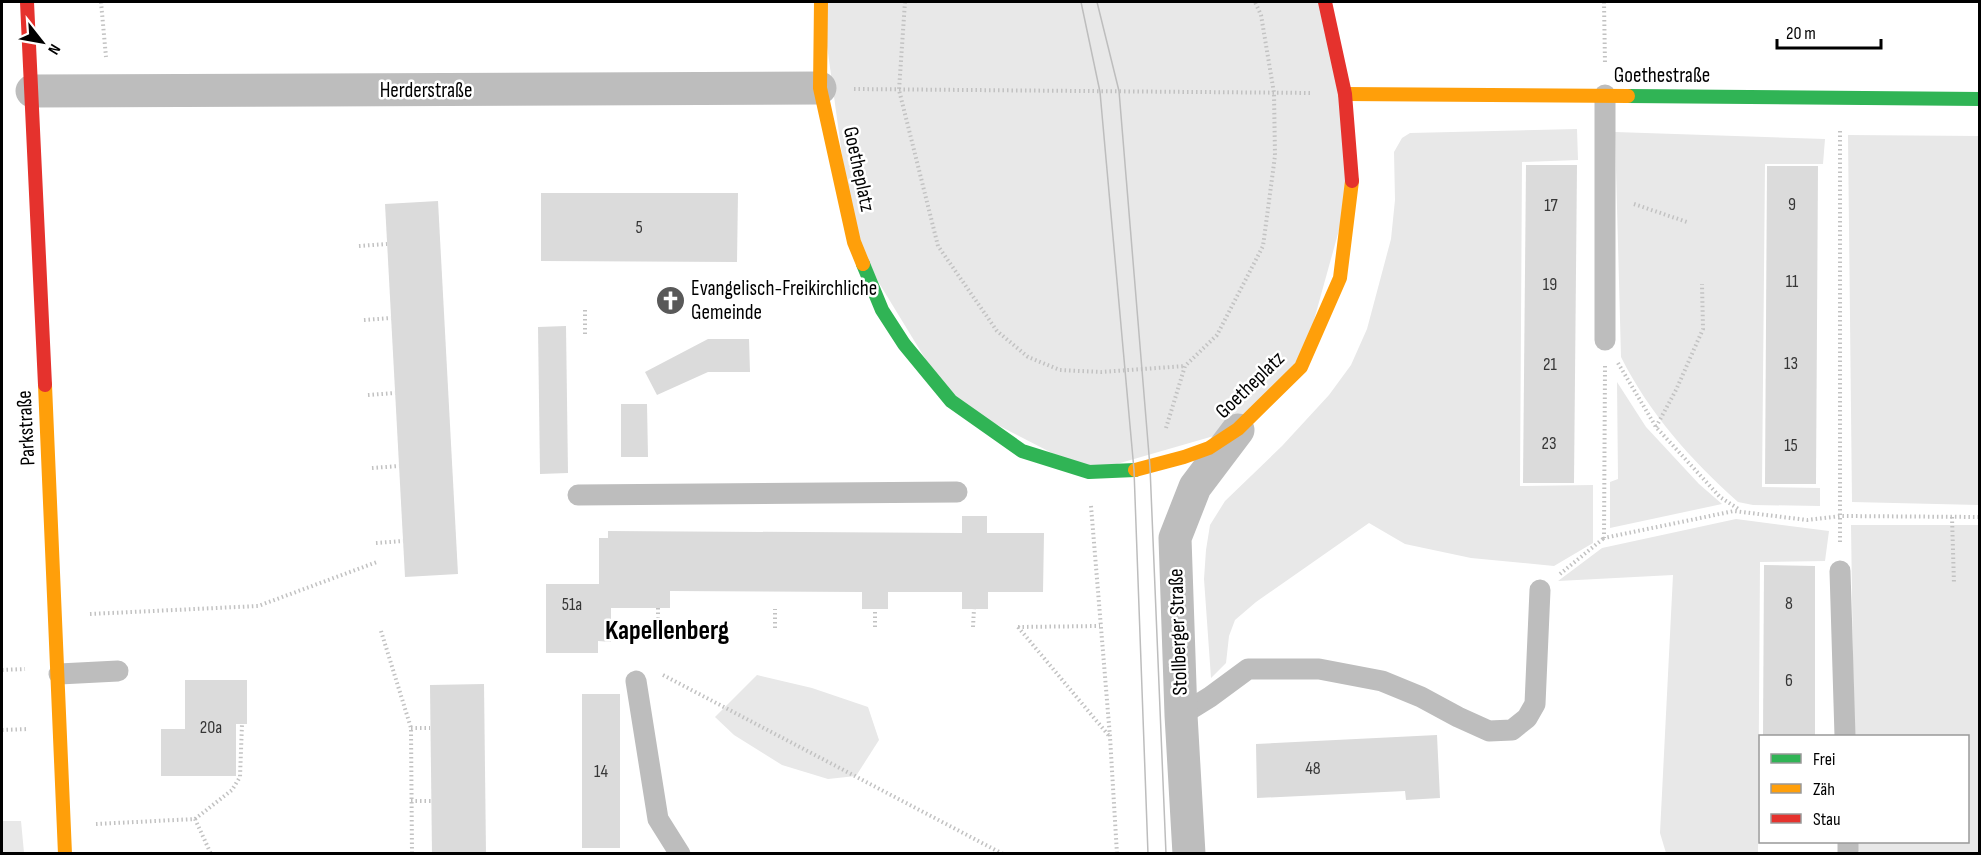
<svg xmlns="http://www.w3.org/2000/svg" width="1981" height="855" font-family="'Sofia Sans Condensed',sans-serif">
	<style>
		.green { fill: #e8e8e8 }
		.building { fill: #dbdbdb }
		.lines { fill: none; stroke-linecap: round; stroke-linejoin: round }
		.path { stroke: #c2c2c2; stroke-width: 4; stroke-dasharray: 1.5 3; stroke-linecap: butt }
		.lane { stroke: #bdbdbd; stroke-width: 21 }
		.street { stroke: #bdbdbd; stroke-width: 33 }
		.fast { stroke: #30b455; stroke-width: 14 }
		.slow { stroke: #ff9f0a; stroke-width: 14 }
		.jam { stroke: #e5322d; stroke-width: 14 }
		.tram { stroke: #bdbdbd; stroke-width: 1.5 }
		.labels { text-anchor: middle; dominant-baseline: central; stroke-width: 5; stroke-linejoin: round; paint-order: stroke }
		.number-label { font-size: 18px; fill: #373737 }
		.street-label { font-size: 21px; fill: #000; stroke: #fff }
		.poi-label { font-size: 21px; fill: #000; stroke: #fff; text-anchor: start }
		.district-label { font-size: 27px; font-weight: bold; fill: #000; stroke: #fff }
	</style>
	<rect width="100%" height="100%" fill="#fff"/>
	<g class="green">
		<polygon points="821,2 1325,2 1352,183 1301,367 1238,429 1089,472 951,401 854,242"/>
		<polygon points="1577,129 1578,160 1522,162 1520,486 1593,485 1593,543 1554,566 1471,558 1405,544 1369,523 1256,602 1235,620 1229,636 1226,663 1211,678 1204,579 1206,550 1210,525 1225,501 1282,446 1329,395 1351,365 1367,329 1391,239 1395,200 1394,152 1402,138 1410,133"/>
		<path d="M1615 132 1825 139 1823 164H1765L1762 487 1820 488V506L1753 505 1738 502C1691 460 1649 413 1621 357Z"/>
		<polygon points="1848,135 1979,136 1979,505 1852,502"/>
		<polygon points="1617,382 1646,427 1699,484 1722,504 1610,528 1610,482 1618,479"/>
		<polygon points="1736,519 1829,531 1825,561 1760,562 1758,853 1666,853 1660,833 1673,575 1558,581 1602,548"/>
		<polygon points="1851,525 1979,525 1979,853 1863,854 1855,849 1855,842 1968,842 1968,736 1854,736"/>
		<polygon points="757,675 812,688 868,707 879,740 856,776 828,779 782,765 734,735 715,717"/>
		<polygon points="2,821 21,821 24,853 2,853"/>
	</g>
	<g class="building">
		<polygon points="1526,165 1577,165 1574,483 1523,483"/>
		<polygon points="1767,166 1818,166 1816,484 1765,484"/>
		<polygon points="541,193 738,193 737,262 541,261"/>
		<polygon points="438,201 458,574 405,577 385,204"/>
		<polygon points="566,326 568,473 540,474 538,327"/>
		<polygon points="708,339 749,339 750,372 708,372 657,395 645,372"/>
		<polygon points="621,404 647,404 648,457 621,457"/>
		<polygon points="962,516 987,516 987,533 1044,533 1043,592 988,592 988,609 962,609 962,592 888,592 888,609 862,609 862,592 670,591 670,608 611,608 611,642 598,641 598,653 546,653 546,584 599,584 599,538 608,538 608,531 962,533"/>
		<polygon points="1764,565 1815,566 1815,736 1763,736"/>
		<polygon points="185,680 247,680 247,724 236,724 236,776 161,776 161,729 185,729"/>
		<polygon points="484,684 486,854 432,854 430,685"/>
		<rect x="582" y="694" width="38" height="154"/>
		<polygon points="1437,735 1440,798 1406,800 1405,791 1257,798 1256,744"/>
	</g>
	<g class="lines">
		<g class="path">
			<polyline points="101,2 106,57"/>
			<polyline points="905,2 899,90 938,246 997,331 1028,357 1060,370 1101,372 1185,366"/>
			<polyline points="1604,2 1605,64"/>
			<polyline points="854,89 1311,93"/>
			<polyline points="1840,131 1840,543"/>
			<polyline points="1634,204 1687,222"/>
			<polyline points="359,246 387,244"/>
			<polyline points="585,310 585,334"/>
			<polyline points="364,320 391,318"/>
			<polyline points="1618,363 1656,427 1720,497 1740,510"/>
			<polyline points="1605,366 1604,538 1734,511 1807,520 1841,516 1980,517"/>
			<polyline points="368,395 395,393"/>
			<polyline points="1656,427 1676,390 1703,329 1702,284"/>
			<polyline points="1166,428 1185,366 1217,335 1263,246 1275,156 1274,93 1261,15 1255,2"/>
			<polyline points="372,468 399,466"/>
			<polyline points="1091,506 1110,737 1117,854"/>
			<polyline points="1952,517 1954,584"/>
			<polyline points="376,543 403,541"/>
			<polyline points="1560,574 1604,538"/>
			<polyline points="658,608 658,628"/>
			<polyline points="90,614 258,606 377,562"/>
			<polyline points="875,627 875,609"/>
			<polyline points="973,627 974,609"/>
			<polyline points="1018,627 1110,737"/>
			<polyline points="1018,627 1100,626"/>
			<polyline points="775,628 775,609"/>
			<polyline points="381,631 411,728 412,854"/>
			<polyline points="2,670 25,669"/>
			<polyline points="663,675 1003,854"/>
			<polyline points="411,728 430,728"/>
			<polyline points="2,730 28,729"/>
			<polyline points="411,801 431,801"/>
			<polyline points="195,819 232,790 240,777 242,724"/>
			<polyline points="96,824 195,819 211,854"/>
		</g>
		<g class="lane">
			<polyline points="1605,340 1605,95"/>
			<polyline points="578,495 957,492"/>
			<polyline points="1840,571 1845,736"/>
			<polyline points="59,674 118,671"/>
			<polyline points="636,681 658,819 680,854"/>
			<polyline points="1181,715 1210,697 1248,669 1319,669 1382,681 1421,697 1458,717 1489,731 1512,730 1527,718 1535,704 1540,590"/>
			<polyline points="1848,842 1848,854"/>
		</g>
		<g class="street">
			<polyline points="32,91 820,88"/>
			<polyline points="1189,854 1181,715 1175,538 1195,487 1238,430"/>
		</g>
		<g class="fast">
			<polyline points="1628,96 1980,99"/>
			<polyline points="863,264 882,310 904,344 951,401 1022,451 1089,472 1135,470"/>
		</g>
		<g class="slow">
			<polyline points="821,2 820,88 854,242 863,264"/>
			<polyline points="1345,94 1628,96"/>
			<polyline points="45,385 65,854"/>
			<polyline points="1135,470 1184,457 1209,448 1238,429 1301,367 1340,278 1352,181"/>
		</g>
		<g class="jam">
			<polyline points="27,2 45,385"/>
			<polyline points="1325,2 1345,94 1352,181"/>
		</g>
		<g class="tram">
			<polyline points="1081,2 1100,92 1134,470 1148,854"/>
			<polyline points="1097,2 1119,91 1150,467 1166,854"/>
		</g>
	</g>
	<defs>
		<symbol id="church-disc" viewBox="-11 -11 22 22"><circle r="9.5" fill="#595959" stroke="#fff"/><path d="M-1.2-6h2.4v3.5h3.3v2.4h-3.3V6h-2.4V-.1h-3.3v-2.4h3.3Z" fill="#fff"/></symbol>
	</defs>
	<g fill-rule="evenodd">
		<use href="#church-disc" x="654" y="284" width="33" height="33"/>
	</g>
	<g class="labels">
		<g class="number-label">
			<text x="1792" y="204">9</text>
			<text x="1551" y="205">17</text>
			<text x="639" y="227">5</text>
			<text x="1792" y="281">11</text>
			<text x="1550" y="284">19</text>
			<text x="1791" y="363">13</text>
			<text x="1550" y="364">21</text>
			<text x="1549" y="443">23</text>
			<text x="1791" y="445">15</text>
			<text x="1789" y="603">8</text>
			<text x="572" y="604">51a</text>
			<text x="1789" y="680">6</text>
			<text x="211" y="727">20a</text>
			<text x="1313" y="768">48</text>
			<text x="601" y="771">14</text>
		</g>
		<g class="street-label">
			<text x="1662" y="75">Goethestraße</text>
			<text x="426" y="90">Herderstraße</text>
			<text transform="translate(859 169) rotate(78)">Goetheplatz</text>
			<text transform="translate(1250 385) rotate(-44)">Goetheplatz</text>
			<text transform="translate(26 428) rotate(-93)">Parkstraße</text>
			<text transform="translate(1178 632) rotate(-92)">Stollberger Straße</text>
		</g>
		<g class="poi-label">
			<text x="691" y="288">Evangelisch-Freikirchliche<tspan x="691" dy="24">Gemeinde</tspan></text>
		</g>
		<g class="district-label">
			<text x="667" y="631">Kapellenberg</text>
		</g>
	</g>
	<rect width="1981" height="855" fill="none" stroke="#000000" stroke-width="6"/>
	<rect x="1759" y="735" width="210" height="108" fill="#ffffff" stroke="#999999" stroke-width="1.5"/>
	<rect x="1771" y="754" width="30" height="9" fill="#30b455" stroke="#999999" stroke-width="1.5"/>
	<text x="1813" y="765" font-size="18" fill="#000000">Frei</text>
	<rect x="1771" y="784" width="30" height="9" fill="#ff9f0a" stroke="#999999" stroke-width="1.5"/>
	<text x="1813" y="795" font-size="18" fill="#000000">Zäh</text>
	<rect x="1771" y="814" width="30" height="9" fill="#e5322d" stroke="#999999" stroke-width="1.5"/>
	<text x="1813" y="825" font-size="18" fill="#000000">Stau</text>
	<g transform="translate(42 42) rotate(121)" stroke="#ffffff" stroke-width="4.5" paint-order="stroke">
	<path d="M0-4.5L10 22L0 15L-10 22Z" fill="#000000"/>
	<text y="-9" font-size="16" font-weight="bold" text-anchor="middle" fill="#000000">N</text>
	</g>
	<path d="M1777 39v9h104v-9" fill="none" stroke="#000000" stroke-width="3"/>
	<text x="1786" y="39" font-size="18" fill="#000000" stroke="#ffffff" stroke-width="4.5" paint-order="stroke">20 m</text>
</svg>
